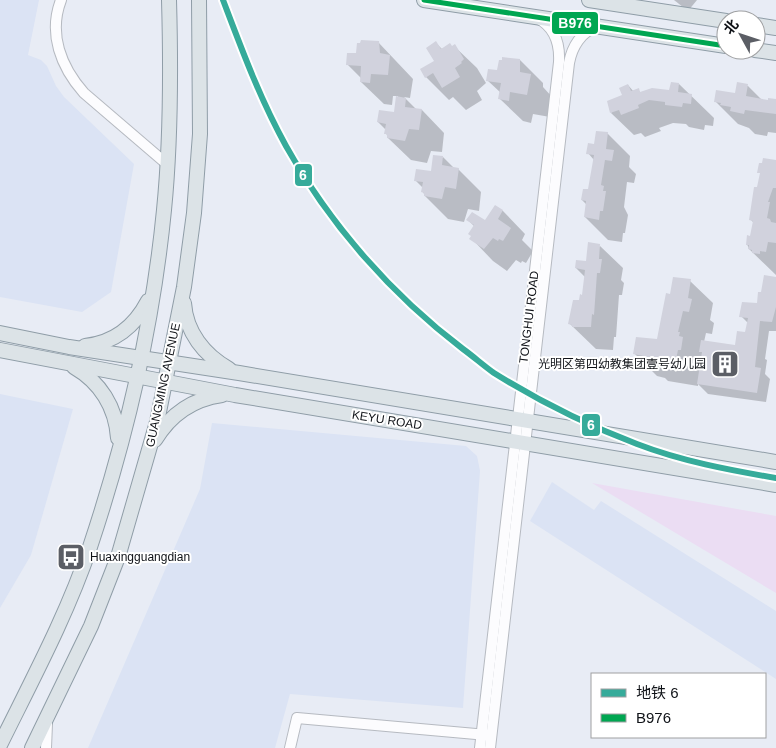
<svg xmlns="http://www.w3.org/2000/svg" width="776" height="748" font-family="Arial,'Noto Sans SC',sans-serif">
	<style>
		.built { fill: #dbe3f4 }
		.green { fill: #ebddf3 }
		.shadow { fill: #0003 }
		.building { fill: #d1d2dd }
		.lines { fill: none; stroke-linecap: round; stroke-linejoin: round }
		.minor-casing { stroke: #b6bac1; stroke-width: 12 }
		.major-casing { stroke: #8f9da7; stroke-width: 16 }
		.minor { stroke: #fcfcfe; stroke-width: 10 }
		.major { stroke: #dce3e7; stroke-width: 14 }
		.bus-1-casing { stroke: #fff; stroke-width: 9 }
		.bus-1 { stroke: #00a651; stroke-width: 5 }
		.metro-1-casing { stroke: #fff; stroke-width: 10 }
		.metro-1 { stroke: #36ab9a; stroke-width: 6 }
		.labels { text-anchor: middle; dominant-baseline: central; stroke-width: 4; stroke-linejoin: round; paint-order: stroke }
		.street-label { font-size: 12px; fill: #0f1217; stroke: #fff }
		.poi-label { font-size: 12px; fill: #0f1217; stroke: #fff; text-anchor: end }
		.line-badge { stroke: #fff; stroke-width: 2 }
		.badge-label { font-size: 14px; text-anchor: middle; font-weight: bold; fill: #fff }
	</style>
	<rect width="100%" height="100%" fill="#e8ecf5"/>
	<g class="built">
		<polygon points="0,0 39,0 28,55 41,60 47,66 56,86 64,97 134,164 111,292 82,312 0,297"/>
		<polygon points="0,394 73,409 31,555 0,608"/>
		<polygon points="212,423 466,446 477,456 480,471 463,708 290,694 275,748 88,748 200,489"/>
		<polygon points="552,482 594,510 601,501 776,611 776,679 530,521"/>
	</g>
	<polygon class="green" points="592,483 776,516 776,593"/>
	<g class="shadow">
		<polygon points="674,0 697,0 688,11"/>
		<polygon points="378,42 413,79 410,98 404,97 417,110 422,110 444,133 442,152 431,151 427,163 411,160 388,138 386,133 386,130 378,122 395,114 398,96 393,96 392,105 384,104 361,82 361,78 347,64 358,55"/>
		<polygon points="436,43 443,50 454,46 477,68 486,83 477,91 482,100 466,110 453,97 449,100 426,77 436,61"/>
		<polygon points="520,60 543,83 543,87 553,98 550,117 533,114 531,123 523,121 500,99 501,93 487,80 499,71"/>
		<polygon points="679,84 714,118 713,126 705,125 704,130 689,127 686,124 673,123 659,128 661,131 645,137 641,133 634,135 611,113 623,96 628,85 634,92 638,90 641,93 671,91"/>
		<polygon points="738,84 748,86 762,100 776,100 776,133 768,132 767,136 755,134 749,128 738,124 716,102 736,94"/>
		<polygon points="607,133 630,156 629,167 636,174 634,183 627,182 624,207 628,215 625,233 623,233 622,242 608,240 585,217 587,205 582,200 589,191 594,160 588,153"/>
		<polygon points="443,157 454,168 458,169 481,192 479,211 468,209 464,222 448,219 425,196 423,192 423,188 415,180 432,172"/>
		<polygon points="776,161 776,275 749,249 747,244 751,237 754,223 751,220 761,174 759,172"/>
		<polygon points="495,206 503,211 525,234 522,240 533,251 526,263 522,261 521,263 516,260 507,271 493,261 471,238 475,227 468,220 485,222"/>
		<polygon points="600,246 623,268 621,280 624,283 622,295 619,295 616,337 614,337 613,350 596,349 570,324 583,296 585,277 576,268 587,262"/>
		<polygon points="776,278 776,331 769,331 765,359 767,360 765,374 770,379 766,402 708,394 698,384 698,386 668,381 665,378 657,376 634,353 658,340 671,295 690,281 713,303 710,320 714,323 712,334 706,333 704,342 736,346 746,333 748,323 741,316 758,304 762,294"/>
	</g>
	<g class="building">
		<polygon points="361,40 379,41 380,53 390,55 388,75 371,74 370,83 360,82 361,66 346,65 347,53 356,53 357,43 360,43"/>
		<polygon points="436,41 441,49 450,43 452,46 455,44 464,59 461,62 462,63 455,68 460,77 442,88 433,73 425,78 420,69 434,61 426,48"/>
		<polygon points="502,57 520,59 520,72 531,74 527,95 510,92 509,101 498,99 501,83 486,81 488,69 497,70 499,60 502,60"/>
		<polygon points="671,82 679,83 678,92 692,94 691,104 683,103 682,107 665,105 665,102 649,100 638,105 639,108 621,115 619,110 610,113 607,101 622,95 619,88 628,84 631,91 639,88 640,92 652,88 669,90"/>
		<polygon points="737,82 748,84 746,96 768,100 768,98 776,99 776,114 745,110 744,114 730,111 731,107 720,105 721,103 714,102 716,90 735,93"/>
		<polygon points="396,96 406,98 405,107 422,109 419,130 409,129 405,141 387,138 387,134 384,134 386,124 377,122 379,110 394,112"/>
		<polygon points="596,131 608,132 606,149 614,150 612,161 605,160 601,185 604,186 603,191 606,191 603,211 600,211 599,220 584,217 586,201 581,200 583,189 588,189 594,155 586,154 588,143 594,144"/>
		<polygon points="433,155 443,156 442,165 459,168 456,189 445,187 442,199 424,196 424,193 421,192 423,182 414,181 416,169 431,171"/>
		<polygon points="763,158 776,160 776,188 773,188 768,202 770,202 767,218 770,219 771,222 776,223 776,243 768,242 766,252 760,251 760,254 752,253 752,250 748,249 749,245 746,245 747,235 750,236 753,221 749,220 754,187 757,187 760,173 757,173 759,163 762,163"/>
		<polygon points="495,205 503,210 498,219 511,228 503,241 499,239 498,241 493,238 484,249 469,239 471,236 468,234 474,225 466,220 472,212 485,220"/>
		<polygon points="588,242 600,244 599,259 602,259 600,273 597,273 594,315 592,314 591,327 572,327 572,325 568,324 573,300 579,300 580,294 582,295 585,270 575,268 576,260 586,261"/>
		<polygon points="764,275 776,277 776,307 772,322 760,321 755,367 761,368 757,393 697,384 702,352 699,352 701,340 735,345 737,331 745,332 748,318 739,317 742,302 757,303 758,292 761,292"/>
		<polygon points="673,277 691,279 688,298 692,299 689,312 683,311 678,332 680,332 679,336 683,337 681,350 678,350 675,364 644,358 644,356 633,354 636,337 657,339 666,293 670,294"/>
	</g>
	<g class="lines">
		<defs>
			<g id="minor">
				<path d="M61 0C48 34 61 67 84 93L168 165"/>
				<polyline points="46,748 47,724"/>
				<polyline points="290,748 297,718 487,735"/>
				<path d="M480 748 559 62C560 43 555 27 537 18"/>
				<path d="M490 748 569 63C572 47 581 31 598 27"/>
			</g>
			<g id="major">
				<polyline points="424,0 726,46"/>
				<polyline points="589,0 726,21"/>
				<polyline points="756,25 776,28"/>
				<polyline points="755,50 776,53"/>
				<path d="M184 303C186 332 204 355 229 369"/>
				<polyline points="0,333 69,347 239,373 776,462"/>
				<path d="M85 346C114 343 135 326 148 301"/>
				<polyline points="0,350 235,395 776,485"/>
				<path d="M74 367C100 382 116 407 118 438"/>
				<path d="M155 440C170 415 193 399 222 395"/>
				<path d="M0 745C32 680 67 615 90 547 126 439 153 323 164 210 171 140 171 70 169 0"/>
				<polyline points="32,748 91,626 118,557 157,422 184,287 194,213 200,134 199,0"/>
			</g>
		</defs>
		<use href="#minor" class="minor-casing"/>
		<use href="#major" class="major-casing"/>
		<use href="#minor" class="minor"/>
		<use href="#major" class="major"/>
		<defs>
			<polyline id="bus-1" points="424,0 726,46"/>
		</defs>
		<use href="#bus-1" class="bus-1-casing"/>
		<use href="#bus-1" class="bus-1"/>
		<defs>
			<path id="metro-1" d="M223 0C242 50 260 99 286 146 330 225 392 295 463 349 474 357 484 366 494 373 539 401 587 425 637 444 681 461 729 470 776 478"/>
		</defs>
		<use href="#metro-1" class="metro-1-casing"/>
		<use href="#metro-1" class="metro-1"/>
	</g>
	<defs>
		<symbol id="building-square" viewBox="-11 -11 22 22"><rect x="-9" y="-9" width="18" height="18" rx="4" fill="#5b5e65" stroke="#fff"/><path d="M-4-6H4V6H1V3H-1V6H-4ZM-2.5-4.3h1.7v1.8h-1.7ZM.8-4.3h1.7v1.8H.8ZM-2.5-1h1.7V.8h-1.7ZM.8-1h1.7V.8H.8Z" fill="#fff"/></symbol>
		<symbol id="bus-square" viewBox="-11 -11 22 22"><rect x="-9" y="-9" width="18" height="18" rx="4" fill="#5b5e65" stroke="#fff"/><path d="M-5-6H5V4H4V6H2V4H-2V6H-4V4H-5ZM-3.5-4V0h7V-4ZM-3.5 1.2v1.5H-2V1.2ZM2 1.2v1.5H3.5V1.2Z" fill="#fff"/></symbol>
	</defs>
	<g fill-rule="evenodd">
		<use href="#building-square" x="709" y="348" width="32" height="32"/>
		<use href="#bus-square" x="55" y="541" width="32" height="32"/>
	</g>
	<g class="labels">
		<g class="street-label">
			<text transform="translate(529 317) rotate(-83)">TONGHUI ROAD</text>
			<text transform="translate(163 385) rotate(-78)">GUANGMING AVENUE</text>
			<text transform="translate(387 420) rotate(9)">KEYU ROAD</text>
		</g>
		<g class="poi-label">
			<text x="706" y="364">光明区第四幼教集团壹号幼儿园</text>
			<text x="90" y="557" text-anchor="start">Huaxingguangdian</text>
		</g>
	</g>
	<g class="line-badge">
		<rect x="551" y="11" width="48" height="24" rx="5" fill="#00a651"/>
		<rect x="294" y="163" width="19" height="24" rx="5" fill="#36ab9a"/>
		<rect x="581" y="413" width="20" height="24" rx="5" fill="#36ab9a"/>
	</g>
	<g class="badge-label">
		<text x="575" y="28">B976</text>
		<text x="303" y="180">6</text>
		<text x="591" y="430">6</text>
	</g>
	<rect x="591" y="673" width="175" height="65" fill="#ffffff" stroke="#9fa0a2"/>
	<rect x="601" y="689" width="25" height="8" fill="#36ab9a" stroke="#9fa0a2"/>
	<text x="636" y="698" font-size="15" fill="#0f1217">地铁 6</text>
	<rect x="601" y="714" width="25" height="8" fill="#00a651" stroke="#9fa0a2"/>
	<text x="636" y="723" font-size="15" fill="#0f1217">B976</text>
	<g transform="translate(741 35) rotate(310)"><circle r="24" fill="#ffffff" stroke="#9fa0a2"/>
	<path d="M0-4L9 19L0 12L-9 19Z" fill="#5b5e65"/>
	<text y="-8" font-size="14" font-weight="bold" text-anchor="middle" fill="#0f1217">北</text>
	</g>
</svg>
